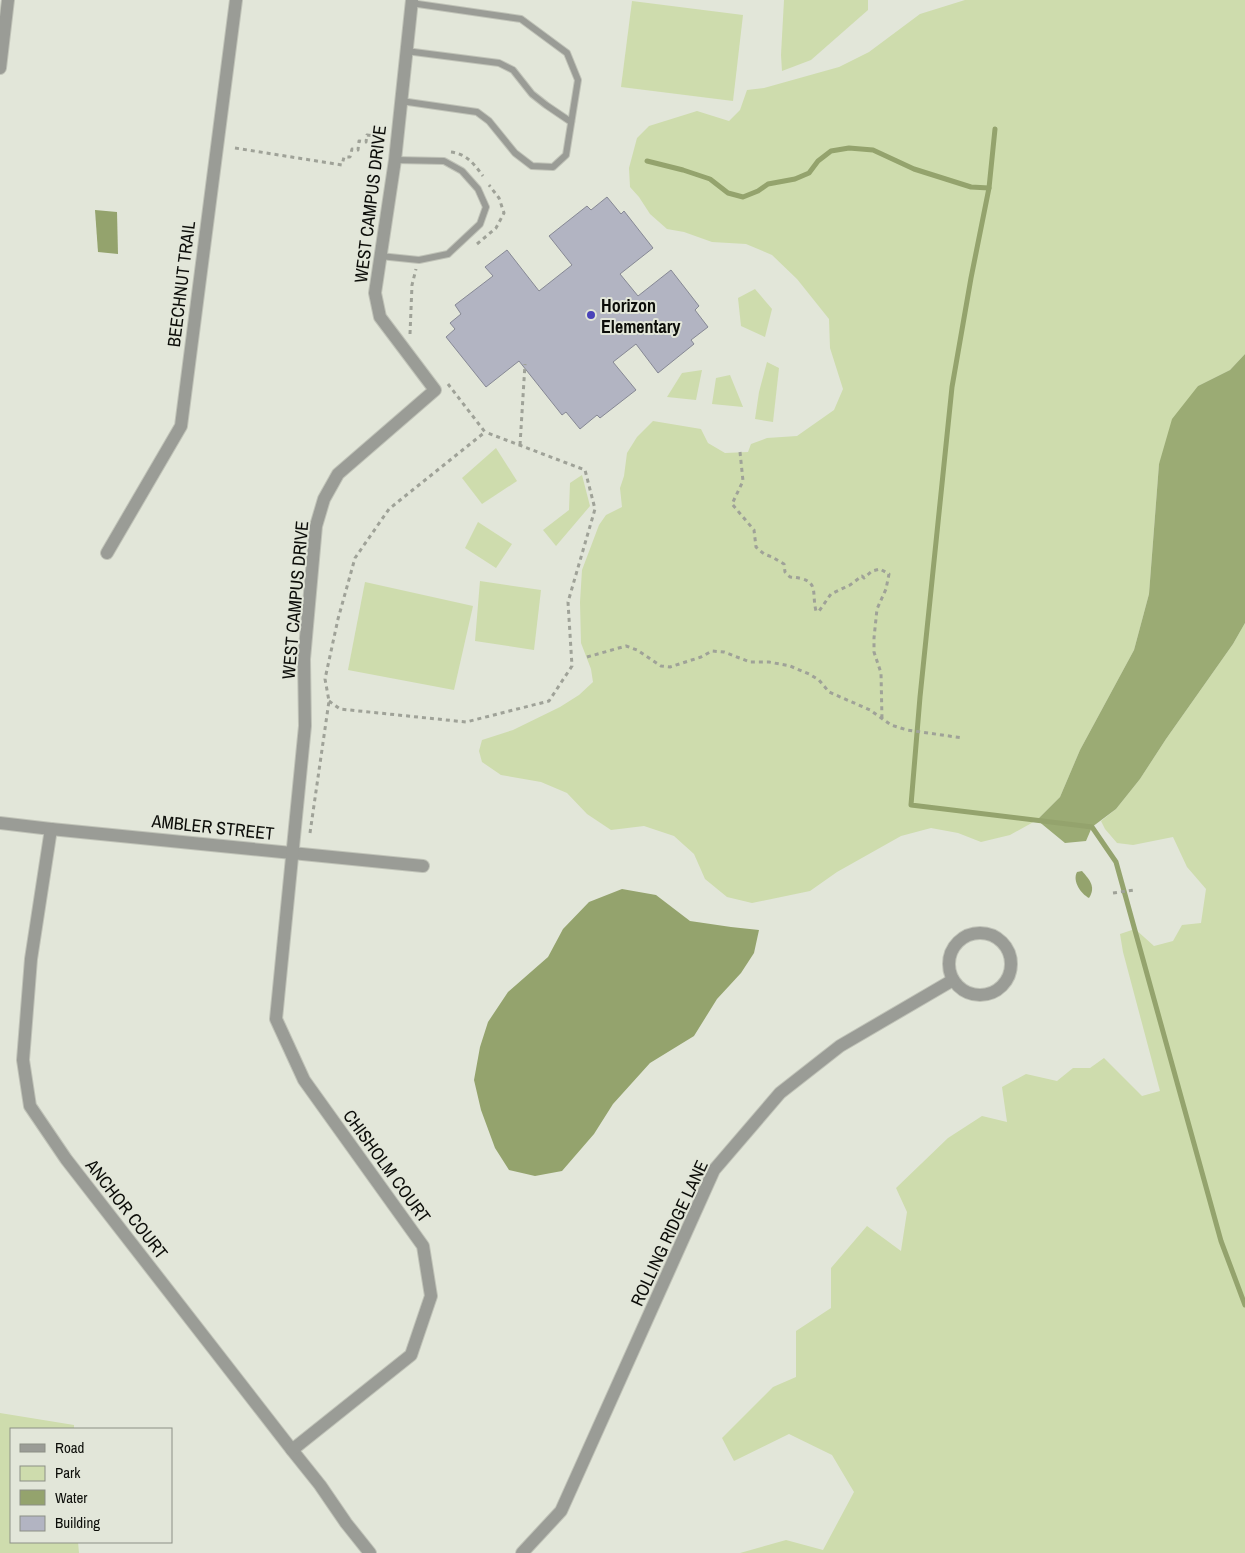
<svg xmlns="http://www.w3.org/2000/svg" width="1245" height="1553" font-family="'Archivo Narrow',sans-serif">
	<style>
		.green { fill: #cedcad }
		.forest { fill: #9bab74 }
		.water { fill: #94a36d }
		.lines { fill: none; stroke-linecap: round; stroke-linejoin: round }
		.stream { stroke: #94a36d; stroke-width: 5 }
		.building { fill: #b2b4c2; stroke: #868894 }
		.service-casing { stroke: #c0c3b8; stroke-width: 8 }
		.minor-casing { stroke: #c0c3b8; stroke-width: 14 }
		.path { stroke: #9fa298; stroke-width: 3; stroke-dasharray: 4 4; stroke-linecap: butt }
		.service { stroke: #9a9c96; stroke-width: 6 }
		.minor { stroke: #9a9c96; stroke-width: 12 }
		.poi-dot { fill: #4a43b9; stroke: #e2e6d9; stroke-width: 2 }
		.labels { text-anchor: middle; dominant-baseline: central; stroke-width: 4; stroke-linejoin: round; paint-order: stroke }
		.street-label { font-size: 18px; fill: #0c0d09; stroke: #e2e6d9 }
		.poi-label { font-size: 18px; font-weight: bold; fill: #0c0d09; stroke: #e2e6d9; text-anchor: start }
	</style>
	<rect width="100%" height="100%" fill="#e2e6d9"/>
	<g class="green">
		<polygon points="784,0 868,0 868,10 811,60 782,71 781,55"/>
		<polygon points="965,0 1245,0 1245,354 1230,370 1198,386 1159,464 1149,594 1134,650 1080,750 1060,797 1037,820 1010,835 981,842 958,833 931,828 901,836 837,872 810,891 752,903 727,897 705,879 694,854 674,836 644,826 611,830 587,814 567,793 541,782 501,775 482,762 479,751 482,740 513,730 560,707 579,695 593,682 591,669 581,643 580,602 582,570 599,525 606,515 622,507 620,488 624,476 627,453 637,437 653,421 701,429 708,443 725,453 748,452 751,444 767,438 797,436 834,410 843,389 830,348 829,319 797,279 772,255 746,244 712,242 684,232 667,229 650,214 639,197 630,187 629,168 637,138 649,126 697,111 729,121 740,110 747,90 764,88 839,67 869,52 920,14"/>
		<polygon points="632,1 743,15 733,101 621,87"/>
		<polygon points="755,289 772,309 765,337 741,326 738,298"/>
		<polygon points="767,362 779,368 773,422 755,419 759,392"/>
		<polygon points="702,370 696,400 667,397 682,373"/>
		<polygon points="730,375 743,407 712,404 716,378"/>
		<polygon points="496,448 517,481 482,504 462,478"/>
		<polygon points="582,475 590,506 556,546 543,530 569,510 570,483"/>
		<polygon points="478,522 512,544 496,568 465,548"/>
		<polygon points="480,581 541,590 534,650 475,641"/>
		<polygon points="365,582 473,606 454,690 348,670"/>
		<polygon points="1245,623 1245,1553 740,1553 786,1540 823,1550 854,1492 832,1455 789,1434 734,1461 722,1438 773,1387 796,1377 796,1331 831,1308 831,1268 867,1226 901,1251 907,1212 896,1188 948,1138 982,1116 1007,1122 1002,1087 1026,1074 1057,1081 1073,1068 1090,1068 1104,1058 1142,1096 1160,1091 1123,952 1120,934 1135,929 1154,946 1173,941 1182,925 1201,923 1206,889 1187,867 1173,837 1133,845 1117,843 1105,829 1101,821 1116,809 1140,779 1166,739 1233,644"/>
		<polygon points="0,1413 74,1425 74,1429 11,1429 11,1542 78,1542 79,1553 0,1553"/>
	</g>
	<polygon class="forest" points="1245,354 1245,623 1233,644 1166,739 1140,779 1116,809 1092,827 1086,841 1065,843 1037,820 1060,797 1080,750 1134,650 1149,594 1159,464 1172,419 1198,386 1230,370"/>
	<g class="water">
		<polygon points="95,210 117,212 118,254 98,252"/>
		<path d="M1082 871C1090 880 1096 887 1089 898 1081 894 1072 881 1077 872Z"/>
		<polygon points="622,889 656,895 690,921 731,927 759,930 754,953 741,973 717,999 694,1036 650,1063 613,1104 594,1134 562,1171 535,1176 509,1170 495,1148 481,1110 474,1080 480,1047 488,1022 508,992 548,957 563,929 589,902"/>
	</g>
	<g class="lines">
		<g class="stream">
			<polyline points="995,129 989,188 971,278 952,387 920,697 911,805 1092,827 1116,862 1221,1241 1245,1305"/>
			<polyline points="647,161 683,170 710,179 728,193 743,197 758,191 768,184 795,179 809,173 818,161 831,151 849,148 873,150 914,169 971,187 989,188"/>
		</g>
	</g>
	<polygon class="building" points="607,197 621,214 624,211 653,248 620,274 638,296 671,270 699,306 695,310 708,327 691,340 694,344 658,373 636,344 613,362 636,390 600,418 597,415 580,429 566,412 562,415 519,361 486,387 446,337 455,329 450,323 461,314 455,305 493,276 485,267 507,250 539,291 572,265 549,236 587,206 591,210"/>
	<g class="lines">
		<defs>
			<g id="service">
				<polyline points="406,51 499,63 513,70 532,94 546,105 571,122"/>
				<polyline points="401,101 477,112 489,121 515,153 532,166 553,167 566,155 578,80 567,53 521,19 411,3"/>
				<polyline points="380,256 419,260 448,254 480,224 486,207 478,189 462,171 444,161 395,160"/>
			</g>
			<g id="minor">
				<polyline points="0,68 8,0"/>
				<polyline points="107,553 181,426 236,0"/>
				<polyline points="0,823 51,829 423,866"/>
				<polyline points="51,829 31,959 23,1060 30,1106 66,1159 292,1450 320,1485 346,1523 370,1553"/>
				<circle cx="980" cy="964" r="31"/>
				<polyline points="292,1450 411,1355 431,1296 423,1246 304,1080 276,1019 305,726 304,659 316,526 324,499 338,474 435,390 380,317 375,293 395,160 412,0"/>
				<polyline points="522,1553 561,1511 714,1170 780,1093 840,1046 953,980"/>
			</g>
		</defs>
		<use href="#service" class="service-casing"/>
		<use href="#minor" class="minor-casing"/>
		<g class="path">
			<polyline points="235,148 342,165 344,157 350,157 352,149 358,150 359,141 366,142 367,135 382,137"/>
			<path d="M451 152C467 154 474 164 483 176"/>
			<polyline points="477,244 496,228 504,213 499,198 489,185"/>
			<polyline points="410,334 412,285 416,269"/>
			<polyline points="520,445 525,364"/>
			<path d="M740 452 743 481 732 504 754 530 756 547 764 554 772 557 784 564 785 572 790 577C821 579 811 591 816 611H819L831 594 850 585 862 576 864 578 872 571 880 569 889 574 886 589 877 609 874 638V652L881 673 882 719"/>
			<polyline points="587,657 626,646 637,650 661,666 670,667 701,657 712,651 724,652 750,662 769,662 790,666 809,674 819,680 829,692 870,710 891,725 907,730 963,738"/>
			<polyline points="329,701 340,709 466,722 549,701 572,666 568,602 595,509 585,470 485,432"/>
			<polyline points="310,833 329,701 325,679 338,619 355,558 389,509 485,432 448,384"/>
			<polyline points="1113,893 1134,890"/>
		</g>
		<use href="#service" class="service"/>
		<use href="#minor" class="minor"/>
	</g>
	<circle class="poi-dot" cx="591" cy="315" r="5"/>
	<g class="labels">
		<g class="street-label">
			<text transform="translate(370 204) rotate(-83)">WEST CAMPUS DRIVE</text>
			<text transform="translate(181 284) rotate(-83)">BEECHNUT TRAIL</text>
			<text transform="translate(295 600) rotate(-85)">WEST CAMPUS DRIVE</text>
			<text transform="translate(213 827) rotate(6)">AMBLER STREET</text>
			<text transform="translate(387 1166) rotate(54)">CHISHOLM COURT</text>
			<text transform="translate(127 1209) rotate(52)">ANCHOR COURT</text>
			<text transform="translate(669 1233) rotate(-65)">ROLLING RIDGE LANE</text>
		</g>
		<g class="poi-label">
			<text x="601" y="305">Horizon<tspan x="601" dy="21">Elementary</tspan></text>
		</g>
	</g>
	<rect x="10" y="1428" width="162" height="115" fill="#e2e6d9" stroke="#8c8f86"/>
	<rect x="20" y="1444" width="25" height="8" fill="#9a9c96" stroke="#8c8f86"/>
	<text x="55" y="1453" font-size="15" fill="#0c0d09">Road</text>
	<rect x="20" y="1466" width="25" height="15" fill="#cedcad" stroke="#8c8f86"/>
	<text x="55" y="1478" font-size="15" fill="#0c0d09">Park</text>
	<rect x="20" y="1490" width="25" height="15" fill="#94a36d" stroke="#8c8f86"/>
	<text x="55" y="1503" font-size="15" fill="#0c0d09">Water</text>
	<rect x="20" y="1516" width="25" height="15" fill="#b2b4c2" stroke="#8c8f86"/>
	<text x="55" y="1528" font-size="15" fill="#0c0d09">Building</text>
</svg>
